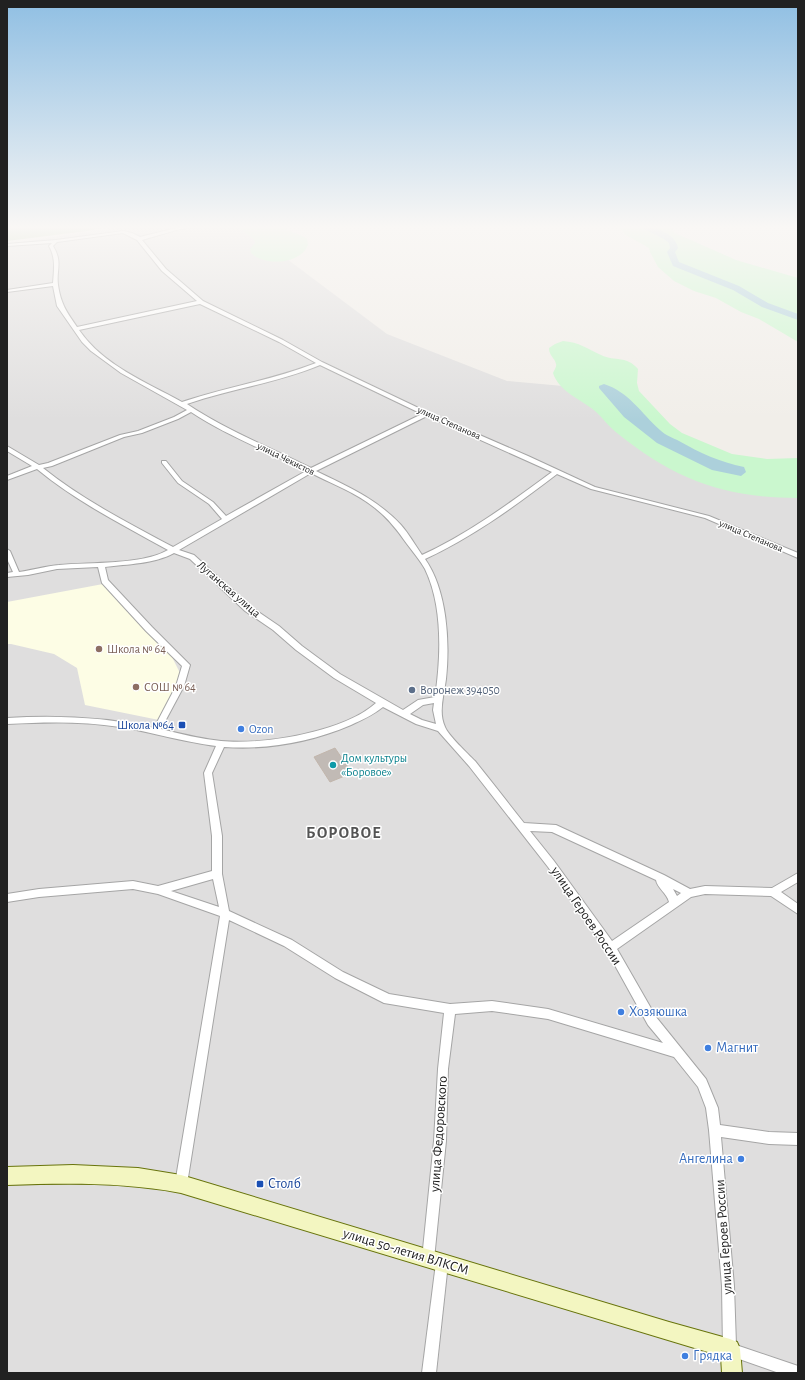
<svg xmlns="http://www.w3.org/2000/svg" width="805" height="1380" font-family="'Alegreya Sans',sans-serif">
	<style>
		.residential { fill: #dfdede }
		.education { fill: #fdfde5 }
		.forest { fill: #adcda0 }
		.park { fill: #caf7ce }
		.water { fill: #acd0db }
		.lines { fill: none; stroke-linecap: round; stroke-linejoin: round }
		.river { fill: #acd0db; fill-rule: evenodd }
		.building { fill: #c1bab5; stroke: #c2b6ac }
		.street-casing { stroke: #a5a5a5; stroke-width: 2 }
		.secondary-casing { stroke: #68740c; stroke-width: 2 }
		.street { fill: #fff; fill-rule: evenodd }
		.secondary { fill: #f3f6c1; fill-rule: evenodd }
		.education-dot { fill: #8d6e63; stroke: #fff; stroke-width: 1.5 }
		.service-dot { fill: #5c6f8a; stroke: #fff; stroke-width: 1.5 }
		.transit-dot { fill: #1a4fb4; stroke: #fff; stroke-width: 1.5 }
		.shop-dot { fill: #3f7fe0; stroke: #fff; stroke-width: 1.5 }
		.culture-dot { fill: #0f9aa8; stroke: #fff; stroke-width: 1.5 }
		.labels { text-anchor: middle; dominant-baseline: central; stroke-width: 3; stroke-linejoin: round; paint-order: stroke }
		.far-street-label { font-size: 10px; fill: #212121; stroke: #fff }
		.street-label { font-size: 12px; fill: #212121; stroke: #fff }
		.education-label { font-size: 12px; fill: #785e54; stroke: #fff; text-anchor: start }
		.service-label { font-size: 12px; fill: #4e5e75; stroke: #fff; text-anchor: start }
		.transit-label { font-size: 12px; fill: #164399; stroke: #fff; text-anchor: end }
		.shop-label { font-size: 12px; fill: #366cbe; stroke: #fff; text-anchor: start }
		.culture-label { font-size: 12px; fill: #0d838f; stroke: #fff; text-anchor: start }
		.near-street-label { font-size: 14px; fill: #212121; stroke: #fff }
		.near-shop-label { font-size: 14px; fill: #366cbe; stroke: #fff; text-anchor: start }
		.near-transit-label { font-size: 14px; fill: #164399; stroke: #fff; text-anchor: start }
		.district-label { font-size: 16px; font-weight: bold; letter-spacing: 1px; fill: #545454; stroke: #fff }
	</style>
	<rect width="100%" height="100%" fill="#f1eee9"/>
	<polygon class="residential" points="129,226 243,226 387,334 507,381 574,387 798,489 798,1373 7,1373 7,244"/>
	<polygon class="education" points="103,584 172,657 181,675 159,720 85,705 77,668 54,654 11,644 7,644 7,602"/>
	<polygon class="forest" points="7,226 111,226 87,231 7,241"/>
	<g class="park">
		<path d="M236 226H283C289 233 300 233 307 239L308 245C300 265 264 266 251 253L250 249 255 243 254 239Z"/>
		<polygon points="618,226 669,226 673,229 675,233 736,260 798,278 798,342 759,319 741,312 716,298 694,291 674,281 658,267 650,252 649,248 626,235"/>
		<path d="M563 341C579 342 588 349 601 355 616 362 626 355 638 369L637 383 639 391 670 424 682 433 732 454 767 459 798 458V498C724 498 674 479 617 433 609 427 603 418 595 411 581 399 559 392 553 373 554 371 557 366 556 364 555 358 549 356 549 348L555 344Z"/>
	</g>
	<path class="water" d="M604 384C629 392 641 413 660 430 665 435 673 438 679 441 700 453 720 462 744 467L746 472 741 476 712 470 657 443 624 417 599 388V386Z"/>
	<g class="lines">
		<path class="river" d="M638 226C652 226 675 232 678 248L675 252 679 262 739 286 768 303 798 314V320L762 307 733 290 673 266 667 252 670 248 669 243 664 239Z"/>
	</g>
	<polygon class="building" points="335,748 352,773 330,782 314,757"/>
	<g class="lines">
		<defs>
			<g id="street">
				<path d="M203 226 180 229 142 240 166 269 203 301 283 340 322 362 429 413 528 456 595 487 709 516 798 553V558L705 518 591 489 557 474C515 506 473 537 425 559 447 590 450 642 446 679 444 695 438 712 445 727 448 735 468 754 475 761 492 782 508 803 524 823L556 825 664 875 690 889 705 886 772 888 798 873V882L781 892 798 904V914L771 896 705 894 691 897 617 949 656 1017 706 1079 718 1108 720 1125 769 1132 798 1133V1145L769 1144 721 1137 734 1286 736 1345 798 1366V1373H779L725 1354 723 1349 722 1286 709 1130 706 1108 698 1087 674 1057 548 1019 492 1011 455 1014 448 1069 446 1141 434 1259 432 1263 428 1265 424 1263 422 1259 434 1141 438 1069 444 1013 384 1003 335 978 284 946 229 920 187 1184 185 1188 181 1190 177 1188 175 1184 220 916 158 894 133 889 39 897 7 902V894L39 889 133 881 158 886 212 871V836L204 773 216 746C183 742 152 732 120 727 82 721 45 722 7 724V718C57 715 105 717 154 728L176 686 182 666 146 631 102 583 98 567 57 569 28 575 7 577V573L13 572 7 559V549L10 551 19 572C33 570 46 566 59 565 89 562 143 565 168 550 123 525 77 502 37 469L7 480V476L32 466 7 451V446L39 465 48 463 120 435 138 431 174 417 187 410 121 373 91 351 82 342 57 306 53 286 7 292V290L53 283C54 270 56 258 49 246L52 243 7 246V244L56 240 123 231 132 233 140 237 180 227ZM123 233 137 240 162 271 197 301 77 327C67 312 61 305 58 285 56 270 63 262 53 246L57 242ZM200 304 279 342 316 363C273 380 226 387 182 402 146 382 103 365 79 330ZM320 365 422 414 311 468C269 447 226 430 187 404 230 389 277 383 320 365ZM191 412C227 436 268 451 306 471L226 516 213 502 182 481 166 461H162V463L178 483 209 504 222 519 173 547C128 523 83 500 43 468L52 466 124 437 142 433 178 419ZM427 416 552 472C511 502 470 533 422 555 415 545 409 534 401 525 377 499 347 486 316 471ZM311 473C332 484 357 493 375 508 388 518 398 531 407 544 413 552 420 560 425 569 443 606 441 658 435 697L418 700 403 710 340 674 302 646 279 626 251 607 194 555 179 550ZM174 553 190 559 245 611 273 630 296 650 334 678 376 703C344 732 264 745 221 741 201 739 181 734 161 729L184 686 190 665 152 627 108 580 105 567C128 564 154 564 174 553ZM434 703 433 710 436 724 422 720 410 714 423 705ZM383 707 416 724 438 731 469 766 548 867 607 951 648 1025 663 1043 548 1009 492 1001 450 1004 389 994 343 972 292 940 229 911 222 874V836L212 773 224 747C267 750 311 742 351 725 362 720 373 715 383 707ZM530 831 552 832 656 880C657 888 667 893 669 902L612 941 554 861ZM213 879 219 907 171 891ZM673 889 681 893 677 896Z"/>
				<polygon points="442,1257 446,1259 448,1263 436,1373 422,1373 436,1263 438,1259"/>
			</g>
			<path id="secondary" d="M73 1165 138 1168 181 1175 669 1322 730 1339 737 1342 740 1349 742 1373H722L721 1356 181 1193C123 1182 66 1183 7 1185V1167Z"/>
		</defs>
		<use href="#street" class="street-casing"/>
		<use href="#secondary" class="secondary-casing"/>
		<use href="#street" class="street"/>
		<use href="#secondary" class="secondary"/>
	</g>
	<linearGradient id="sky" x2="0" y2="1"><stop stop-color="#90bfe3"/><stop offset="0.54" stop-color="#f9f7f5"/><stop offset="1" stop-color="#f9f7f5" stop-opacity="0"/></linearGradient>
	<rect width="805" height="420" fill="url(#sky)"/>
	<g class="education-dot">
		<circle cx="99" cy="649" r="4"/>
		<circle cx="136" cy="687" r="4"/>
	</g>
	<circle class="service-dot" cx="412" cy="690" r="4"/>
	<g class="transit-dot">
		<rect x="178" y="721" width="8" height="8" rx="2"/>
		<rect x="256" y="1180" width="8" height="8" rx="2"/>
	</g>
	<g class="shop-dot">
		<circle cx="241" cy="729" r="4"/>
		<circle cx="621" cy="1012" r="4"/>
		<circle cx="708" cy="1048" r="4"/>
		<circle cx="741" cy="1159" r="4"/>
		<circle cx="685" cy="1356" r="4"/>
	</g>
	<circle class="culture-dot" cx="333" cy="765" r="4"/>
	<g class="labels">
		<g class="far-street-label">
			<text transform="translate(449 423) rotate(24)">улица Степанова</text>
			<text transform="translate(286 459) rotate(26)">улица Чекистов</text>
			<text transform="translate(751 536) rotate(23)">улица Степанова</text>
		</g>
		<g class="street-label">
			<text transform="translate(229 589) rotate(41)">Луганская улица</text>
		</g>
		<g class="education-label">
			<text x="107" y="649">Школа № 64</text>
			<text x="144" y="687">СОШ № 64</text>
		</g>
		<g class="service-label">
			<text x="420" y="690">Воронеж 394050</text>
		</g>
		<g class="transit-label">
			<text x="174" y="725">Школа №64</text>
		</g>
		<g class="shop-label">
			<text x="249" y="729">Ozon</text>
		</g>
		<g class="culture-label">
			<text x="341" y="758">Дом культуры<tspan x="341" dy="14">«Боровое»</tspan></text>
		</g>
		<g class="near-street-label">
			<text transform="translate(586 916) rotate(56)">улица Героев России</text>
			<text transform="translate(439 1134) rotate(-86)">улица Федоровского</text>
			<text transform="translate(724 1237) rotate(-94)">улица Героев России</text>
			<text transform="translate(406 1252) rotate(17)">улица 50-летия ВЛКСМ</text>
		</g>
		<g class="near-shop-label">
			<text x="629" y="1012">Хозяюшка</text>
			<text x="716" y="1048">Магнит</text>
			<text x="733" y="1159" text-anchor="end">Ангелина</text>
			<text x="693" y="1356">Грядка</text>
		</g>
		<g class="near-transit-label">
			<text x="268" y="1184">Столб</text>
		</g>
		<g class="district-label">
			<text x="344" y="833">БОРОВОЕ</text>
		</g>
	</g>
	<rect width="805" height="1380" fill="none" stroke="#212121" stroke-width="16"/>
</svg>
